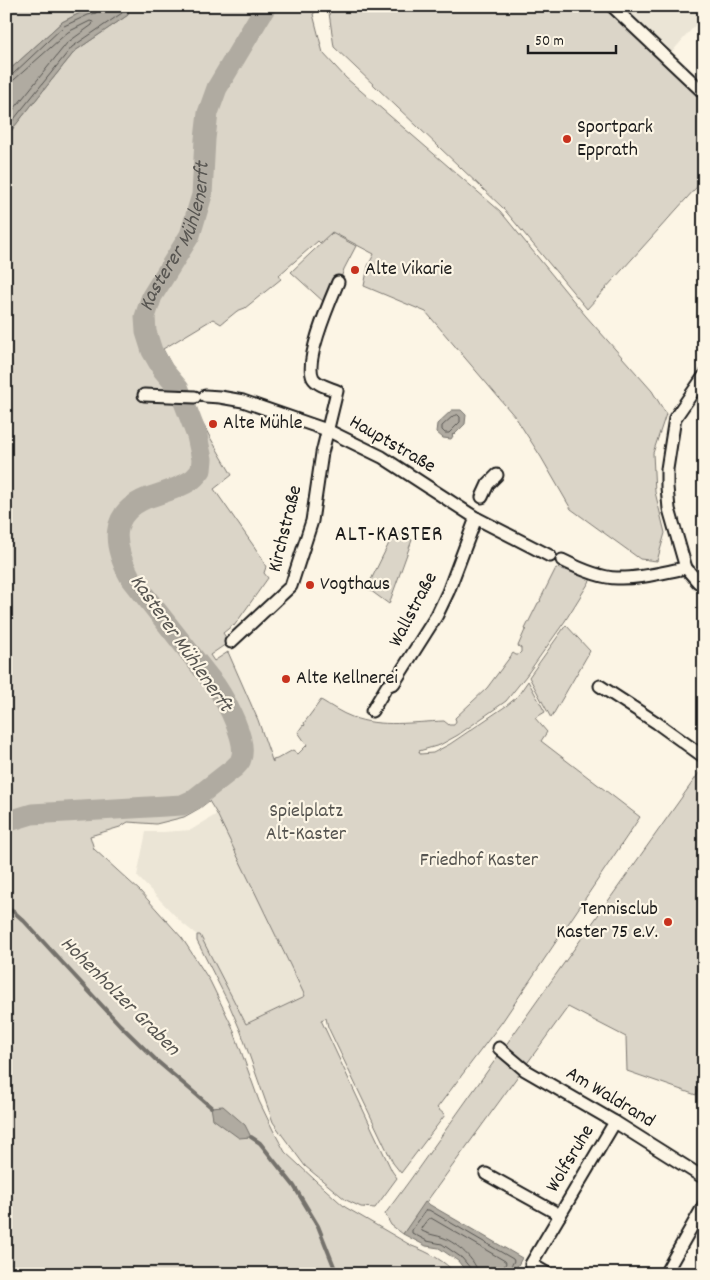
<svg xmlns="http://www.w3.org/2000/svg" width="710" height="1280" font-family="Dekko,sans-serif">
	<style>
		.built { fill: #ebe5d6 }
		.green { fill: #dbd5c8; stroke: #7c7872 }
		.water { fill: #b0aba1; stroke: #75726c }
		.lines { fill: none; stroke-linecap: round; stroke-linejoin: round }
		.shore { stroke: #575551; stroke-width: 1 }
		.stream { stroke: #75726c; stroke-width: 4 }
		.river { stroke: #b0aba1; stroke-width: 21 }
		.minor-casing { stroke: #1c1c1c; stroke-width: 15 }
		.minor { stroke: #fcf5e5; stroke-width: 11 }
		.poi-dot { fill: #c8321e; stroke: #fcf5e5; stroke-width: 2 }
		.labels { text-anchor: middle; dominant-baseline: central; stroke-width: 4.5; stroke-linejoin: round; paint-order: stroke }
		.poi-label { font-size: 20px; fill: #1c1c1c; stroke: #fcf5e5; text-anchor: start }
		.street-label { font-size: 20px; fill: #1c1c1c; stroke: #fcf5e5 }
		.park-label { font-size: 20px; fill: #555450; stroke: #fcf5e5 }
		.water-label { font-size: 21px; font-style: italic; fill: #575551; stroke: #fcf5e5 }
		.quarter-label { font-size: 22px; letter-spacing: 1px; fill: #1c1c1c; stroke: #fcf5e5 }
	</style>
	<rect width="100%" height="100%" fill="#fcf5e5"/>
	<filter id="ink" filterUnits="userSpaceOnUse"><feTurbulence type="fractalNoise" baseFrequency=".02" numOctaves="2"/><feDisplacementMap in="SourceGraphic" scale="10" xChannelSelector="R" yChannelSelector="G"/><feConvolveMatrix kernelMatrix="1 2 1 2 8 2 1 2 1" color-interpolation-filters="sRGB"/></filter>
	<g filter="url(#ink)">
		<g class="built">
			<polygon points="620,6 704,6 704,15 671,53"/>
			<polygon points="217,814 305,996 246,1024 200,935 197,935 182,923 137,876 146,832 163,832 191,830"/>
		</g>
		<g class="green">
			<polygon points="6,6 103,6 86,10 62,22 6,73"/>
			<path d="M126 6H323L313 14 323 53 346 78 500 211 585 315 652 391 666 414 653 453 655 492 665 533 657 561 640 559 571 509 541 457 516 418 426 312 364 286 368 266 374 254 332 232 320 243 318 241 279 275 281 279 245 308 237 311 221 324 213 319 163 349 211 439 232 475 214 489 260 555 266 567 264 573 268 578 234 626 233 625 223 633 229 642 210 655 214 661 228 652 258 720 273 763V760L277 759 293 750 298 754 307 745 298 732 303 725 304 726 305 725 304 723 321 700C331 706 341 713 352 717 380 728 414 722 444 721L449 725H454L456 721 455 718 487 688 513 653 516 655H518L521 652V648L518 646 525 630H527L525 629 538 603 541 601 540 600 556 568 593 576 565 621 526 676 506 701 458 735 440 745 419 751 420 754 433 753 450 744 506 706 517 697 528 681 545 712 535 718 547 732 541 741 640 817 502 1022 437 1108 445 1115 401 1173 393 1163 328 1027 326 1018 321 1020 373 1131 392 1171 397 1178 375 1208 361 1207 346 1200 305 1166 282 1135 273 1122 241 1032 228 1002 197 941V935H200L246 1024 305 996 217 814 209 801 200 808 184 817 156 824 128 822 120 827 90 836 94 849 140 891 182 938 210 981 232 1026 259 1101 273 1130 285 1152 315 1180 345 1207 412 1246C428 1252 445 1261 456 1274H6V137L75 51 128 15V9Z"/>
			<polygon points="328,6 602,6 704,100 704,179 587,309 503,208 334,47"/>
			<polygon points="332,233 356,246 344,269 340,281 325,303 291,272"/>
			<polygon points="395,531 412,540 389,604 367,588"/>
			<polygon points="566,625 590,651 551,718 529,677"/>
			<polygon points="704,766 704,1048 700,1060 704,1061 704,1078 696,1095 627,1071 626,1037 568,1007 403,1234 391,1225 385,1214 410,1180"/>
		</g>
		<g class="water">
			<polygon points="103,6 126,6 128,9 128,15 75,51 6,137 6,73 62,22 86,10"/>
			<polygon points="452,410 461,410 466,415 465,424 454,435 453,434 452,435 453,436 451,439 443,438 436,432 437,424"/>
			<polygon points="223,1106 245,1125 251,1137 239,1138 213,1119 211,1107"/>
			<polygon points="425,1202 522,1258 513,1274 468,1274 458,1261 439,1248 426,1246 403,1234"/>
		</g>
		<g class="lines">
			<g class="shore">
				<polyline points="6,76 12,75 64,26 88,15 96,13 98,10 99,6"/>
				<polyline points="6,82 11,82 15,79 68,32 90,21 93,22 92,25 67,43 6,119"/>
				<polyline points="6,129 72,47 122,13 122,6"/>
				<polygon points="458,415 460,417 460,422 449,433 445,433 442,430 442,426 453,416"/>
				<polyline points="472,1274 471,1269 462,1258 442,1244 427,1241 412,1233 412,1230 426,1210 429,1210 513,1259 514,1261 509,1270 509,1274"/>
				<path d="M478 1274C477 1260 456 1243 444 1238 437 1235 429 1235 422 1231L421 1228 428 1219 431 1218 505 1261 506 1263 503 1269 502 1274"/>
			</g>
			<g class="stream">
				<polyline points="6,908 14,912 24,921 120,1025 157,1061 211,1107"/>
				<polyline points="251,1137 260,1143 294,1186 318,1226 337,1274"/>
			</g>
			<path class="river" id="s1" d="M6 822 32 814 182 805 193 800 234 768C237 765 240 763 241 759 248 741 226 701 216 686L130 577C113 546 108 514 147 498 161 493 178 489 190 481 194 479 198 474 201 470L202 459 197 436 179 389 163 370 152 351 146 332 145 317 152 296 190 235 202 195 205 139 208 113 217 88 266 6"/>
			<defs>
				<g id="minor">
					<polyline points="612,6 704,93"/>
					<polyline points="704,376 675,418 667,469 667,487 669,509 686,568 698,582 704,586"/>
					<polyline points="144,395 195,397"/>
					<polyline points="205,396 220,397 243,401 327,430 382,457 476,518 550,556"/>
					<polyline points="482,497 488,484 497,475"/>
					<path d="M562 560C578 568 600 578 617 578 640 579 664 572 686 568"/>
					<path d="M231 642 291 586 312 521 322 453 337 391C330 388 317 385 313 378 304 360 330 301 338 282"/>
					<polyline points="600,686 657,723 704,757"/>
					<polyline points="372,711 387,686 394,683 437,615 448,592 476,518"/>
					<polyline points="499,1048 525,1070 615,1122 704,1178"/>
					<polyline points="486,1174 560,1215"/>
					<polyline points="548,1274 531,1264 615,1122"/>
					<polyline points="665,1274 704,1205"/>
				</g>
			</defs>
			<use href="#minor" class="minor-casing"/>
			<use href="#minor" class="minor"/>
		</g>
	</g>
	<g class="poi-dot">
		<circle cx="567" cy="139" r="5"/>
		<circle cx="355" cy="270" r="5"/>
		<circle cx="213" cy="424" r="5"/>
		<circle cx="310" cy="585" r="5"/>
		<circle cx="286" cy="679" r="5"/>
		<circle cx="668" cy="922" r="5"/>
	</g>
	<g class="labels">
		<g class="poi-label">
			<text x="577" y="128">Sportpark<tspan x="577" dy="23">Epprath</tspan></text>
			<text x="365" y="270">Alte Vikarie</text>
			<text x="223" y="424">Alte Mühle</text>
			<text x="320" y="585">Vogthaus</text>
			<text x="296" y="679">Alte Kellnerei</text>
			<text x="658" y="910" text-anchor="end">Tennisclub<tspan x="658" dy="23">Kaster 75 e.V.</tspan></text>
		</g>
		<g class="street-label">
			<text transform="translate(392 445) rotate(30)">Hauptstraße</text>
			<text transform="translate(286 529) rotate(-76)">Kirchstraße</text>
			<text transform="translate(414 610) rotate(-62)">Wallstraße</text>
			<text transform="translate(610 1098) rotate(31)">Am Waldrand</text>
			<text transform="translate(571 1159) rotate(-59)">Wolfsruhe</text>
		</g>
		<g class="park-label">
			<text x="306" y="812">Spielplatz<tspan x="306" dy="23">Alt-Kaster</tspan></text>
			<text x="479" y="861">Friedhof Kaster</text>
		</g>
		<g class="water-label">
			<text stroke="none"><textPath href="#s1" startOffset="882">Kasterer Mühlenerft</textPath></text>
			<text transform="translate(180 644) rotate(55)">Kasterer Mühlenerft</text>
			<text transform="translate(119 997) rotate(45)">Hohenholzer Graben</text>
		</g>
		<g class="quarter-label">
			<text x="389" y="535">ALT-KASTER</text>
		</g>
	</g>
	<rect width="710" height="1280" fill="none" stroke="#fcf5e5" stroke-width="25"/>
	<rect x="12" y="12" width="685" height="1255" fill="none" stroke="#1c1c1c" stroke-width="2" filter="url(#ink)"/>
	<path d="M528 45v8h88v-8" fill="none" stroke="#1c1c1c" stroke-width="2.5"/>
	<text x="535" y="45" font-size="15" fill="#1c1c1c" stroke="#fcf5e5" stroke-width="4" paint-order="stroke">50 m</text>
</svg>
